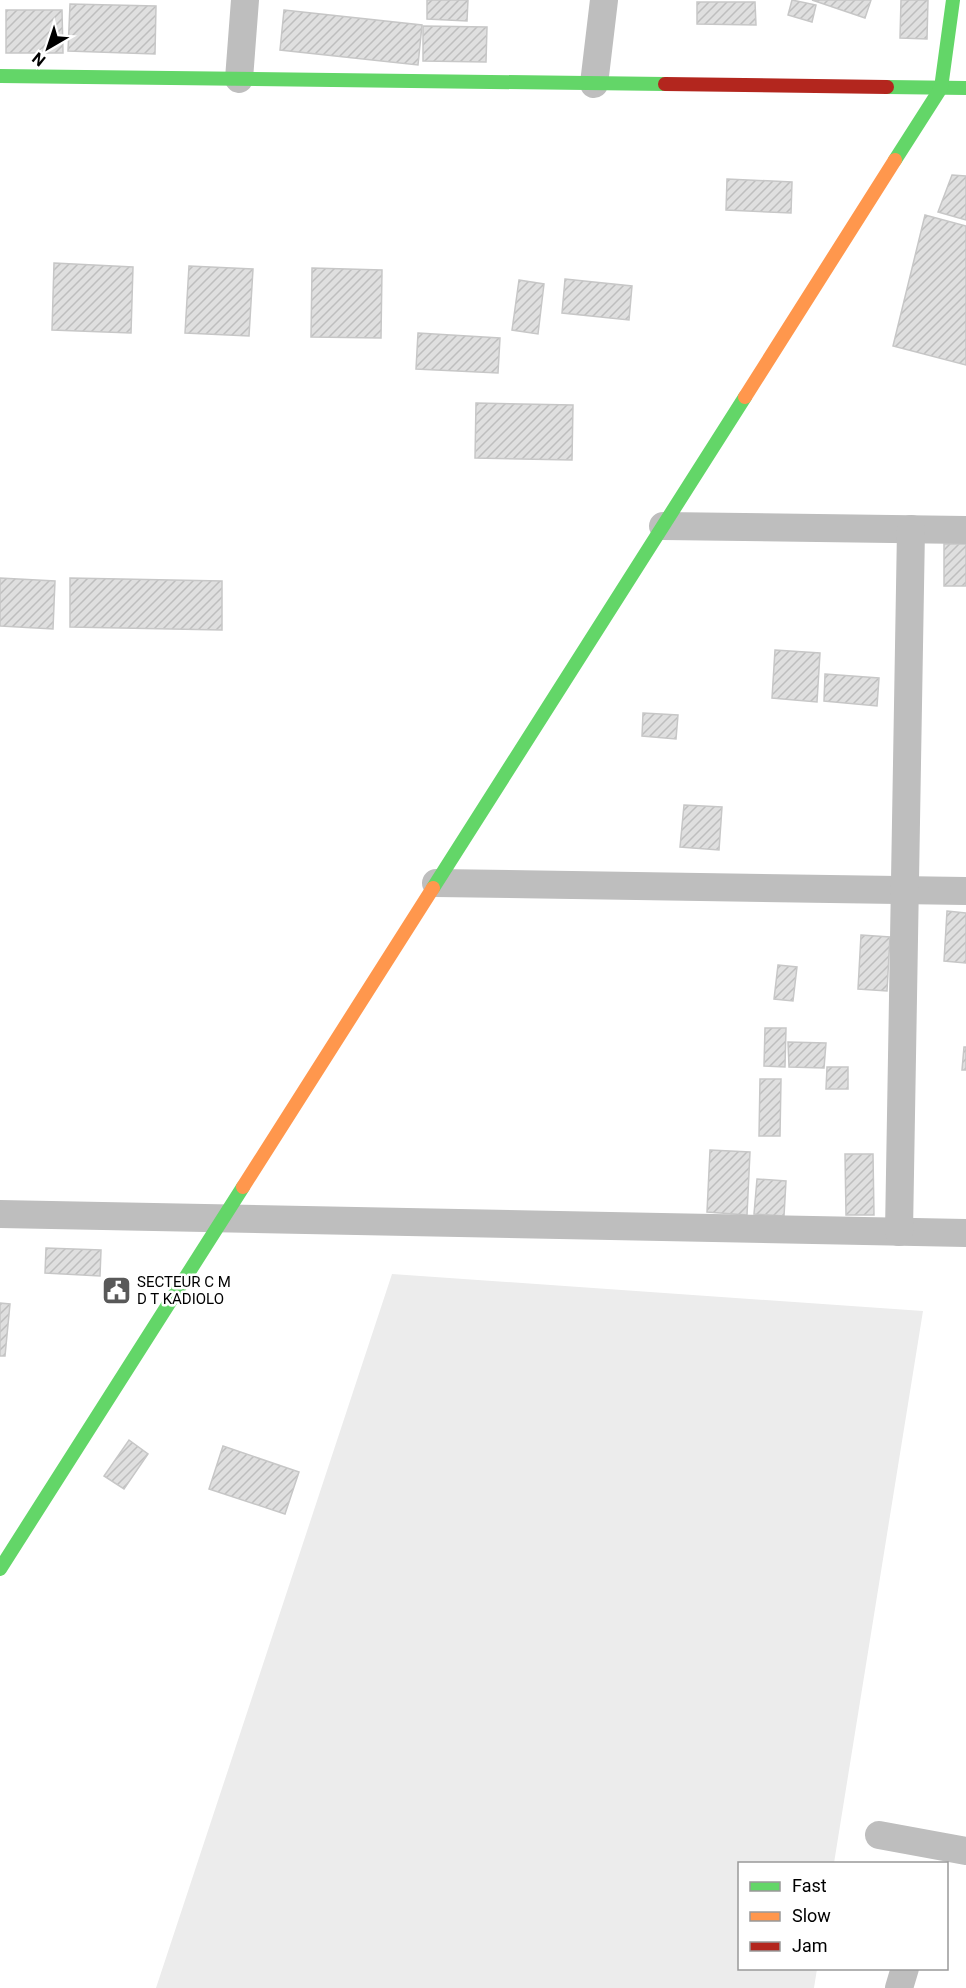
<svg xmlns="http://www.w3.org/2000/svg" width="966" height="1988" font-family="Roboto,sans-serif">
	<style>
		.pitch { fill: #ececec }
		.building { fill: url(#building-hatch); stroke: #c7c7c7; stroke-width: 1.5 }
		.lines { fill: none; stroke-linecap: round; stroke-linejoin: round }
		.street { stroke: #bebebe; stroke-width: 28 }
		.fast { stroke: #63d668; stroke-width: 14 }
		.slow { stroke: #ff974d; stroke-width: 14 }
		.jam { stroke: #b3261e; stroke-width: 14 }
		.labels { text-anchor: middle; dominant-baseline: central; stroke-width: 5; stroke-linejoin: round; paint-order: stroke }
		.poi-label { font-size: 15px; fill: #000; stroke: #fff; text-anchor: start }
	</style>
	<defs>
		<pattern id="building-hatch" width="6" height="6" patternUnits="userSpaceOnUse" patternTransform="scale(1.5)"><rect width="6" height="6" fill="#dfdfdf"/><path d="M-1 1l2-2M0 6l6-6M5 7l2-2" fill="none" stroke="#bebebe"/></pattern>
	</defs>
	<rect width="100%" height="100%" fill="#fff"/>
	<polygon class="pitch" points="392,1274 923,1311 834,1863 740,1864 740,1968 817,1969 814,1988 156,1988"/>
	<g class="building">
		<polygon points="427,0 468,0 467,21 427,19"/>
		<polygon points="792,0 816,5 812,22 788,15"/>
		<polygon points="812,0 871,0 865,18"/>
		<polygon points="901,0 928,0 927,39 900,38"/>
		<polygon points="697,2 755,2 756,25 697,24"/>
		<polygon points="70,4 156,6 155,54 68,51"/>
		<polygon points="6,10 62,10 63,53 6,53"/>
		<polygon points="284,10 422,25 418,65 280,50"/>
		<polygon points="423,26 487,27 486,62 423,61"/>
		<polygon points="952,175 966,176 966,220 938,212"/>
		<polygon points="727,179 792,182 791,213 726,210"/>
		<polygon points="925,215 966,226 966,365 893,346"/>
		<polygon points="54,263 133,267 131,333 52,330"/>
		<polygon points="189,266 253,269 249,336 185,333"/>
		<polygon points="312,268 382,270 381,338 311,337"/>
		<polygon points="565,279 632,286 629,320 562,313"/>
		<polygon points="519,280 544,284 538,334 512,330"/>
		<polygon points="418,333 500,338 498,373 416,369"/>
		<polygon points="476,403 573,405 572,460 475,458"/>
		<rect x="944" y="544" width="22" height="42"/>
		<polygon points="0,578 55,581 53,629 0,626"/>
		<polygon points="70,578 222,581 222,630 70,627"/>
		<polygon points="775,650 820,653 817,702 772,698"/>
		<polygon points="825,674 879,678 877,706 824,701"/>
		<polygon points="643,713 678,715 676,739 642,736"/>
		<polygon points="684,805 722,807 719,850 680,847"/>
		<polygon points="947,911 966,913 966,963 944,961"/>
		<polygon points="861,935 890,937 887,991 858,989"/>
		<polygon points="778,965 797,967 793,1001 774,999"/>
		<polygon points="765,1028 786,1028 785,1067 764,1066"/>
		<polygon points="788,1042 826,1043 824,1068 789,1067"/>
		<polygon points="964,1047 966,1047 966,1070 962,1070"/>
		<polygon points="827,1067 848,1067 848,1089 826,1089"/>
		<polygon points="760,1079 781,1079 780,1136 759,1136"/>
		<polygon points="710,1150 750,1152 747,1215 707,1212"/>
		<polygon points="845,1154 873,1154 874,1215 846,1215"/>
		<polygon points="757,1179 786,1181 784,1216 754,1214"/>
		<polygon points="46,1248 101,1250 100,1276 45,1273"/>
		<polygon points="0,1303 10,1304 5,1356 0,1356"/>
		<polygon points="129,1440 148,1454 124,1489 104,1476"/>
		<polygon points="223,1446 299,1472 285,1514 209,1489"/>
	</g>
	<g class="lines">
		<g class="street">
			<polyline points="239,79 245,0"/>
			<polyline points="594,84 604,0"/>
			<polyline points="663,526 966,530"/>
			<polyline points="436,883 966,891"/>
			<polyline points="0,1214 966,1233"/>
			<polyline points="899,1232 911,529"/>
			<polyline points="879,1835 966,1851"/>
			<polyline points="899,1988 905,1968"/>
		</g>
		<g class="fast">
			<polyline points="0,76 665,84"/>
			<polyline points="887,87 966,88"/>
			<polyline points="895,160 941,88 953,0"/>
			<polyline points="433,888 745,397"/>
			<polyline points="0,1569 243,1187"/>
		</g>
		<g class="slow">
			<polyline points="745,397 895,160"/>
			<polyline points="243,1187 433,888"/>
		</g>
		<polyline class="jam" points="665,84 887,87"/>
	</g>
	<defs>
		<symbol id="civic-square" viewBox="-11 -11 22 22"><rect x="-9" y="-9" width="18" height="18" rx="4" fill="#595959" stroke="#fff"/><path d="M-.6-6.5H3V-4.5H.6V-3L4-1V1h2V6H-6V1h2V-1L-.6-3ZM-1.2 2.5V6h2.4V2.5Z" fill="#fff"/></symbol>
	</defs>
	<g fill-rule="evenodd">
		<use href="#civic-square" x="100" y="1274" width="33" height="33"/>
	</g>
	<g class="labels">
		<g class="poi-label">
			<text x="137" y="1282">SECTEUR C M<tspan x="137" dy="17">D T KADIOLO</tspan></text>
		</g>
	</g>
	<rect x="738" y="1862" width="210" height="108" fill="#ffffff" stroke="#999999" stroke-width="1.5"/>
	<rect x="750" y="1882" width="30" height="9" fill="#63d668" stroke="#999999" stroke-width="1.5"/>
	<text x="792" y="1892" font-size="18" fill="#000000">Fast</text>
	<rect x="750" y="1912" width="30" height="9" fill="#ff974d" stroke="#999999" stroke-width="1.5"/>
	<text x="792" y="1922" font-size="18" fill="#000000">Slow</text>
	<rect x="750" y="1942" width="30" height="9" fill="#b3261e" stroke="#999999" stroke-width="1.5"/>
	<text x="792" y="1952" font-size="18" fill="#000000">Jam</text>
	<g transform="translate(48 48) rotate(219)" stroke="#ffffff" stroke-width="4.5" paint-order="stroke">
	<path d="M0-4.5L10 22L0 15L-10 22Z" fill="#000000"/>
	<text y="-9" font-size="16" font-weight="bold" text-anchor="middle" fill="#000000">N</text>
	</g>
</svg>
